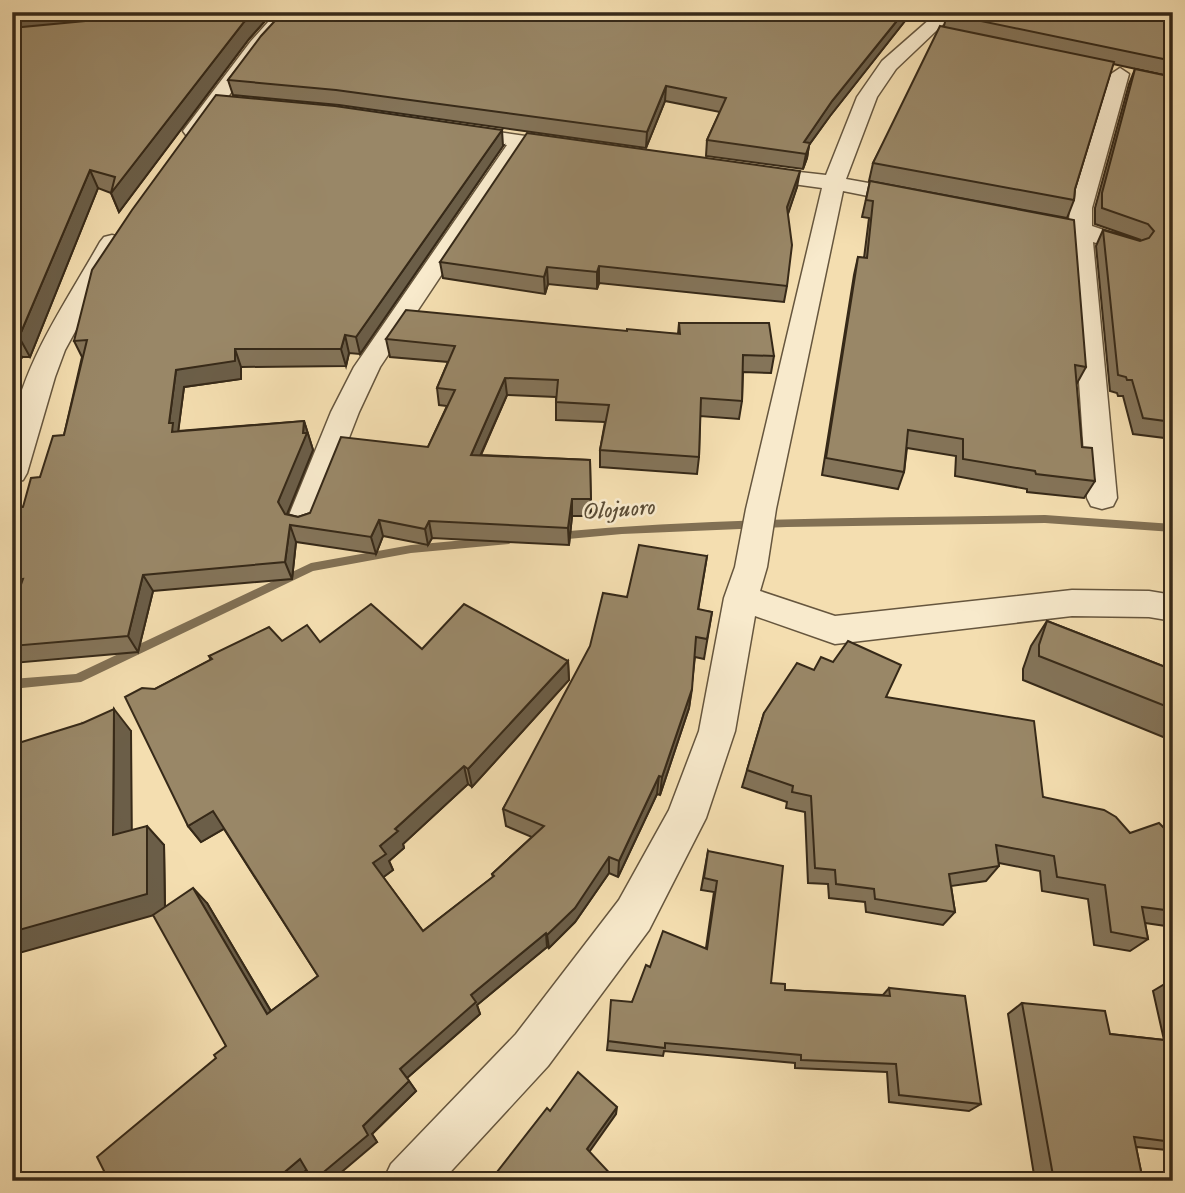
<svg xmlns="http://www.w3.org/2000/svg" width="1185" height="1193" font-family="'IM FELL DW Pica',serif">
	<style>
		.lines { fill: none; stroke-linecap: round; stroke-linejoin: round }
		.stream { fill: #817054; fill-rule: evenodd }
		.minor-casing { stroke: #66563e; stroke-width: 3 }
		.minor { fill: #f8eacc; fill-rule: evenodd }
		.wall { fill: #847459; stroke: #362918; stroke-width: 2 }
		.shaded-wall { fill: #6b5e48; stroke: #362918; stroke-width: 2 }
		.building { fill: #998767; stroke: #362918; stroke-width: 2 }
		.labels { text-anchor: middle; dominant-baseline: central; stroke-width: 5; stroke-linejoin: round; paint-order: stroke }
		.water-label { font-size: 23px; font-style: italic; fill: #5c4d36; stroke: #f8eacc }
	</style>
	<rect width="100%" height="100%" fill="#f4deb0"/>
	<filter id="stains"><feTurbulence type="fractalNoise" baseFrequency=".00286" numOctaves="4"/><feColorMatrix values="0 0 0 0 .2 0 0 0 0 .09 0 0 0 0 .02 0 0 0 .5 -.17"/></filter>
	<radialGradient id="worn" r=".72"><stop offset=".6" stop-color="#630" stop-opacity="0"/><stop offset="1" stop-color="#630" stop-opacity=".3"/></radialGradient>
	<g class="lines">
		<g class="stream">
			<path d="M1045 515 1173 524V532L1045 523 787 527 622 534 557 540 552 536 557 532C719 517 882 518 1045 515Z"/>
			<polygon points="509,536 514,540 509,544 411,553 313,571 81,682 12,689 12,679 76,674 311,563 411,545"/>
		</g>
		<defs>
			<g id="minor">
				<polygon points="277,12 295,12 263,49 200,135 186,135 183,131 186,127 251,41"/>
				<polygon points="938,12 956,12 896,69 877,97 846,179 913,191 921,193 924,198 921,203 913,205 843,191 776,509 767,567 760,591 835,616 1072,590 1149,591 1173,595 1173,621 1149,617 1072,616 835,644 755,616 735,731 706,818 649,930 548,1066 442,1181 383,1181 391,1164 516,1034 619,900 669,810 699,731 724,598 735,567 746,509 822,188 756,179 748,178 745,173 748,168 756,167 826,175 857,97 882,61"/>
				<polygon points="1120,68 1129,74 1092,208 1092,226 1139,242 1143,247 1139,252 1131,254 1093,242 1117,498 1113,506 1102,509 1091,506 1087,498 1069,235 1023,226 1020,221 1023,216 1031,214 1069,221 1070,208 1111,74"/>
				<polygon points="457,126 567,142 574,144 577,148 574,152 567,154 526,148 380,367 359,412 314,528 303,531 292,528 287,520 331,412 354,367 507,145 450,136 447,132 450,128"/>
				<path d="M112 235 120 237 124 242 65 350 55 377 27 473 23 480 12 483C12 464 9 442 13 423 26 358 68 299 100 242L104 237Z"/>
			</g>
		</defs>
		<use href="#minor" class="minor-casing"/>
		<use href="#minor" class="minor"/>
	</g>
	<g class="wall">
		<polygon points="12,12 273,12 249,39 119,212 111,193 98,188 30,357 22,357 12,377"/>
		<polygon points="283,12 912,12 830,116 809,145 807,158 803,169 706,156 707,140 720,112 665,101 646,148 339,105 233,95 228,80"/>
		<polygon points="1173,12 1173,77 1113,64 1075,189 1074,200 1067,218 869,181 873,163 944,26 947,14"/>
		<polygon points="1135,69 1173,77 1173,439 1133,434 1123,396 1118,396 1117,393 1110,391 1096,246 1103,230 1141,240 1095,224 1095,208 1129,84"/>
		<polygon points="503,146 360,354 349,353 346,366 241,367 241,379 184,387 178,431 304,421 313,450 287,514 298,517 310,513 428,447 447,406 439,405 437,388 448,362 390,357 386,339 627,331 678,334 679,323 774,356 771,373 743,372 742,401 739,419 700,416 699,457 697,474 600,467 600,450 605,422 556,420 556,397 507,395 481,455 590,460 591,516 572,516 569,545 432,538 428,545 383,536 376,554 296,542 292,579 153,591 138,652 13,663 12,610 17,597 12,597 12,509 23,507 64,435 82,357 74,341"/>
		<polygon points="870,181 1086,367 1076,385 1082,447 1095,481 1084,498 1027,492 1027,489 955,476 956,456 907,448 904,472 898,489 822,475 854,275 858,257 864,258 869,218 862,217"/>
		<polygon points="797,187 788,213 787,286 784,302 599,283 597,289 548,284 545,294 443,278 440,262"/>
		<polygon points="707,556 698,610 712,612 704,659 695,657 689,708 660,795 657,794 618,877 609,873 575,922 549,948 547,947 477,1005 480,1014 407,1078 416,1091 372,1134 377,1142 307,1170 216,1058 226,1046 83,723 131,731 131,830 164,845 165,907 207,903 271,1011 318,976 224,829 201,842 188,826 155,689 211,660 209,656 282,641 320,642 568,661 569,680 472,787 468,784 403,844 404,848 389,861 393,870 383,877 423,931 493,877 492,874 532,837 506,826 503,809 627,597"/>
		<polygon points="1047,621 1173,670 1173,741 1023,680 1023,669 1031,646"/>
		<polygon points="886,697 1043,797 1130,833 1173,837 1173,927 1145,923 1148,939 1130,951 1094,945 1088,899 1042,891 1040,871 999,863 999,866 986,881 951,886 955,912 943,925 866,912 865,902 829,898 828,884 808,883 805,812 786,808 787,802 742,787 764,713"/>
		<polygon points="708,851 771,983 785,990 883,995 889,988 981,1104 969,1111 889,1102 887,1072 795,1068 795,1063 664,1051 663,1056 607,1050 608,1041 632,1002 650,967 706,948 714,892 701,890"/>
		<polygon points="1173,979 1173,1149 1167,1150 1136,1147 1143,1181 1035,1181 1008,1014 1022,1003 1110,1034 1164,1040 1153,991"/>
	</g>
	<g class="shaded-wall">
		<polygon points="24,12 153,12 12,31 12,13"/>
		<polygon points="253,12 273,12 249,39 119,212 111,193 244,22"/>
		<polygon points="904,12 912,12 830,116 809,145 807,158 803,169 806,154 804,142 832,101"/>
		<polygon points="666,86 665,101 646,148 647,132"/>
		<polygon points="502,130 503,146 360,354 356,337"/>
		<polygon points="90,170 98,188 30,357 19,337"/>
		<polygon points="800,171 797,187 785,223 787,207"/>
		<polygon points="599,266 599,283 597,289 597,272"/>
		<polygon points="547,267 548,284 545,294 544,277"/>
		<polygon points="345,335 349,353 346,366 341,349"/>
		<polygon points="12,340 22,357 12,377"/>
		<polygon points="235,349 241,367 241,379 184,387 178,433 180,449 169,423 176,370"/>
		<polygon points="505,378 507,395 473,472 471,455"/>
		<polygon points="304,421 313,450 285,519 278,502 303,433"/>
		<polygon points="572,499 572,516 569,545 568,528"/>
		<polygon points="379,520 383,536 376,554 371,537"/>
		<polygon points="429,521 432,538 428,545 425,529"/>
		<polygon points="290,525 296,542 292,579 285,562"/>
		<polygon points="143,575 153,591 138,652 128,636"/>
		<polygon points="568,661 569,680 472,787 468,769"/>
		<polygon points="692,689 689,708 660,795 662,777"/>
		<polygon points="114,709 131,731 132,854 113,835"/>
		<polygon points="464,766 468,784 403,844 404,848 389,861 393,870 381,879 373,863 380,846 395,829"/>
		<polygon points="659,776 657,794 618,877 619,861"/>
		<polygon points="213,811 225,828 201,842 188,826"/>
		<polygon points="147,826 164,845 165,912 12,955 12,932"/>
		<polygon points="609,857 609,873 575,922 549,948 547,935"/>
		<polygon points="193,888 207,903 279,1025 267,1014"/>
		<polygon points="546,933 547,947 477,1005 480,1014 407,1078 400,1069 471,995"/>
		<polygon points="409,1081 416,1091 372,1134 377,1142 331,1181 313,1181 363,1126"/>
		<polygon points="617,1107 616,1114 587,1155 587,1149"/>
		<polygon points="300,1159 312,1165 294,1181 274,1181"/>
	</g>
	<g class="building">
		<polygon points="140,12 253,12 244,22 111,193 115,177 90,170 19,337 12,337 12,28 96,20"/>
		<polygon points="283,12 904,12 832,101 804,142 810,143 806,154 707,140 726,98 666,86 647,132 336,90 228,80 261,36"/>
		<polygon points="949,12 1173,12 1173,61 947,14"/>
		<polygon points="940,26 1114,62 1075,189 1074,200 873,163"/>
		<polygon points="1135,69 1173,77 1173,422 1143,418 1132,380 1127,380 1126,377 1118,375 1103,230 1140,241 1149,238 1154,231 1148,224 1102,208 1102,193"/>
		<polygon points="216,95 335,106 502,130 356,337 345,335 341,349 235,349 235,361 176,370 169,423 173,423 172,432 304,421 303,433 307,433 278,502 285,514 298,517 310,513 341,437 428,447 455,390 437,388 455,346 386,339 406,310 627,331 627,329 680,334 679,323 769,323 774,356 743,355 742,401 701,398 699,457 600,450 609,405 556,402 558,380 505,378 471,455 590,460 591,499 572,499 568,528 429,521 425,529 379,520 371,537 290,525 285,562 143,575 128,636 12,646 12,610 23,579 12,580 12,509 23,507 31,478 40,477 53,436 64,435 87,340 74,341 92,270 132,210"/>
		<polygon points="527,133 800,171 787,207 792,245 787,286 599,266 597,272 547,267 544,277 440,262"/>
		<polygon points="870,181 1074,220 1086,367 1075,365 1082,447 1092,448 1095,481 1036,474 1035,471 963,459 963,439 908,430 904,472 826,458 858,257 867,258 873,201 866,200"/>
		<polygon points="639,545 707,556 698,609 712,612 707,639 696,637 692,689 662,777 659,776 619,861 609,857 575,908 547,935 546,933 471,995 476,1002 400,1069 409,1081 363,1126 368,1135 313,1181 300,1159 274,1181 109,1181 97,1157 216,1058 214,1055 226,1046 153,915 193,888 267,1014 318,976 213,811 188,826 125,697 142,688 155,689 212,659 209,656 269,627 282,641 307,625 320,642 371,604 422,649 464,604 568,661 468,769 464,766 395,829 398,831 380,846 386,854 373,863 423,931 494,876 492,874 544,826 503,809 590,646 603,593 627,597"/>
		<polygon points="1047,621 1173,670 1173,709 1039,656 1039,645"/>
		<polygon points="848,641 901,665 886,697 1034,721 1043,797 1104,810 1116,817 1130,833 1159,823 1173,837 1173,911 1142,907 1148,939 1111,932 1105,885 1057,877 1054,856 996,845 999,866 949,874 955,912 875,899 874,889 836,884 835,870 815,868 811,796 792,792 793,786 747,770 764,713 797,663 814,670 821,657 833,662"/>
		<polygon points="114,709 113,835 147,826 147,894 12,932 12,745 83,723"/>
		<polygon points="708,851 783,866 771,983 785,984 785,990 890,996 889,988 965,996 981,1104 899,1095 896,1064 801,1060 801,1055 665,1043 665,1048 608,1041 611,1000 632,1002 646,965 650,967 663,931 707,949 717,881 704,878"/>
		<polygon points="1022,1003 1105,1011 1110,1034 1173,1041 1173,1142 1134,1137 1143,1181 1054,1181"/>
		<polygon points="578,1072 617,1107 587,1149 617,1181 490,1181 547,1108 550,1111"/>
	</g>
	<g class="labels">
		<g class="water-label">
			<text transform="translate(619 510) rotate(-4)">Olojuoro</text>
		</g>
	</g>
	<rect width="1185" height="1193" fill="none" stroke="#f4deb0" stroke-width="42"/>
	<rect x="14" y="14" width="1157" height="1165" fill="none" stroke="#362918" stroke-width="3.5"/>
	<rect x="21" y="21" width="1143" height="1151" fill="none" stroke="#362918" stroke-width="2"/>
	<rect width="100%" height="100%" filter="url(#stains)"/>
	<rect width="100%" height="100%" fill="url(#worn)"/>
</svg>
